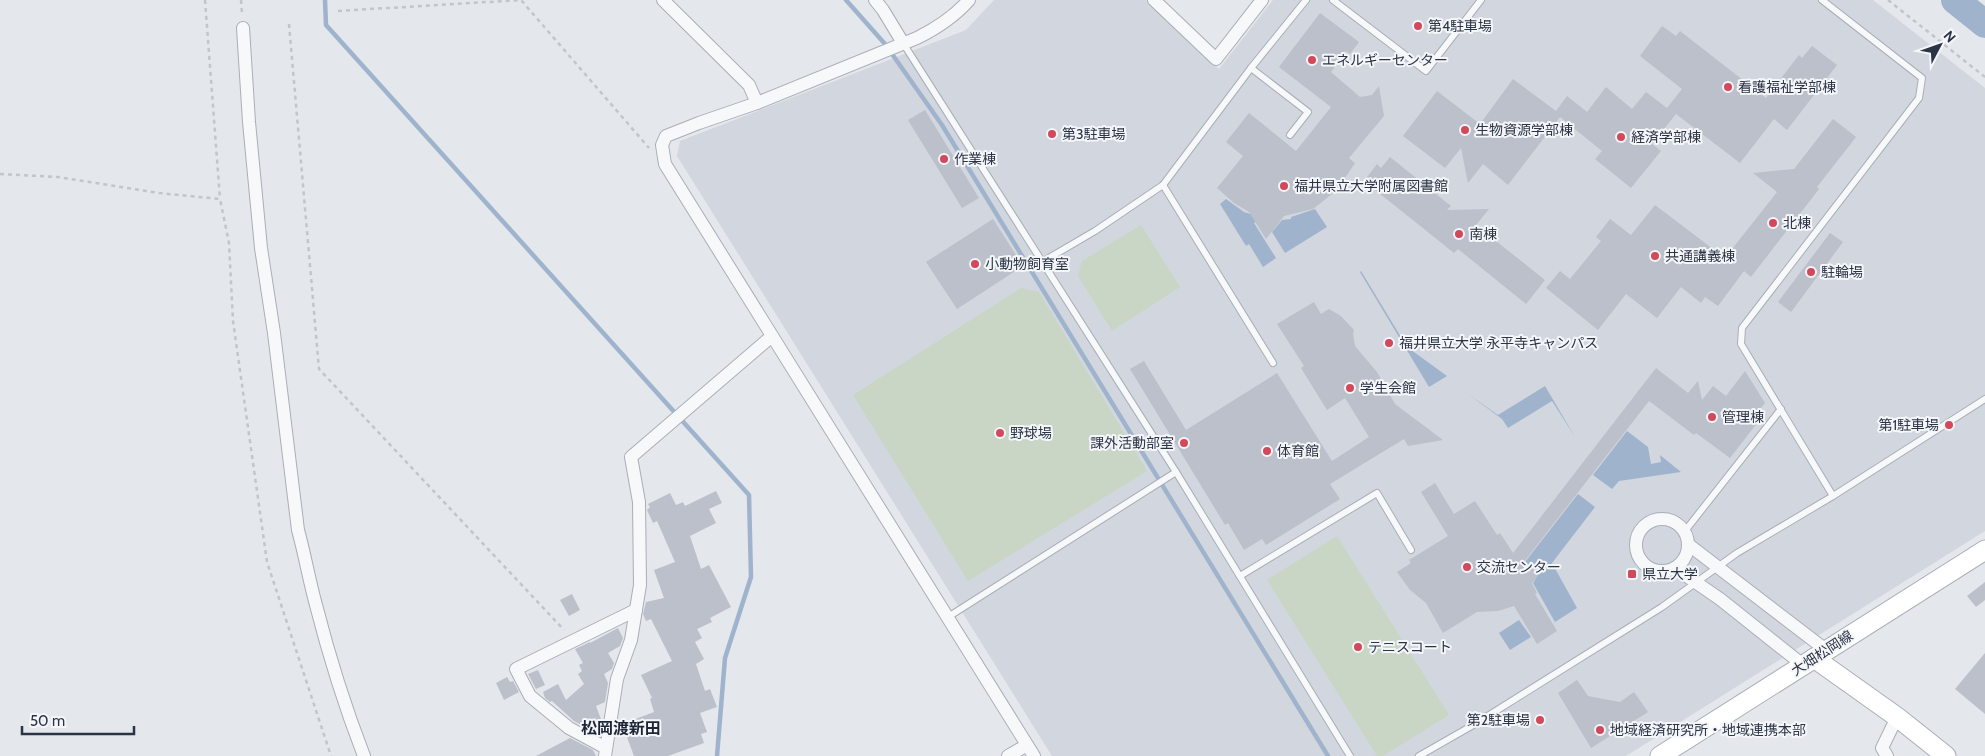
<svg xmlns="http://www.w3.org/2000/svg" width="1985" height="756" font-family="Cabin,'Noto Sans JP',sans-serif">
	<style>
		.built { fill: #d2d6de }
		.green { fill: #c9d6c5 }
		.water { fill: #9fb4cc }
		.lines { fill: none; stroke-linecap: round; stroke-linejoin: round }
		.stream { stroke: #9fb4cc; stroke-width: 4.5 }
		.river { stroke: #9fb4cc; stroke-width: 28 }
		.building { fill: #bbc0ca }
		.lane-casing { stroke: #a9aeb7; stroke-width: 8 }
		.street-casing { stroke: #a9aeb7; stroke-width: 14 }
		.secondary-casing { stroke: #a9aeb7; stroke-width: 21 }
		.path { stroke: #c2c5cb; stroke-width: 2.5; stroke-dasharray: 4 4; stroke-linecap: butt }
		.lane { stroke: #f7f8fa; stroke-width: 6 }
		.street { stroke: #f7f8fa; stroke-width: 12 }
		.secondary { stroke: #fff; stroke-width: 19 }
		.poi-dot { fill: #d1495b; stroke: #f4f6f9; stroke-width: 2 }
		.labels { text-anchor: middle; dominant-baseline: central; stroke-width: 4; stroke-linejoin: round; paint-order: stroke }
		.poi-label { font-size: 14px; fill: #2b3445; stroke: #f4f6f9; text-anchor: start }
		.street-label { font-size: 14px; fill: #2b3445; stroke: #f4f6f9 }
		.quarter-label { font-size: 16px; font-weight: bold; fill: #1d2536; stroke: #f4f6f9 }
	</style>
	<rect width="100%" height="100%" fill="#e4e7ec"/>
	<polygon class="built" points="994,0 1146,0 1219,69 1273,0 1873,0 1985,88 1985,531 1626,756 1052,756 677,156 680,141 966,30"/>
	<g class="green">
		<polygon points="1141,225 1180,287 1112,331 1078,276 1082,261"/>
		<polygon points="1021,288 1039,292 1147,471 968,581 853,395"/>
		<polygon points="1337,536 1449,715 1383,756 1377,756 1267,580"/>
	</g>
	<g class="water">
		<polygon points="1226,199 1244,212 1264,218 1254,223 1276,258 1263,267 1249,244 1246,246 1220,204"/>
		<polygon points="1315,209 1327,227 1285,253 1272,232 1282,220 1291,219 1291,217"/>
		<polygon points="1361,271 1407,347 1447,376 1429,387 1360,272"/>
		<polygon points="1545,386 1575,437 1552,401 1508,428 1502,419 1468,394 1498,415"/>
		<polygon points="1627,431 1648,447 1651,464 1661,462 1660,455 1681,472 1619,481 1612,489 1593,475"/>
		<polygon points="1578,494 1595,507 1552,563 1577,608 1555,622 1533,583 1539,573 1525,562"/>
		<polygon points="1519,620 1531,637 1510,650 1499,633"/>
	</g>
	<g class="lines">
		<g class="stream">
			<polyline points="325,0 326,25 749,495 751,577 725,658 717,756"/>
			<polyline points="846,0 885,44 942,125 1328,756"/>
		</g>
		<polyline class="river" points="1955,0 1985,24"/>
	</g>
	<g class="building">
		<polygon points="1320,13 1359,42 1350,54 1346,51 1331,72 1360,97 1372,95 1379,86 1384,116 1349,158 1355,163 1337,190 1313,209 1284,216 1266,239 1249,212 1234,203 1217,188 1243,156 1226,142 1249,113 1296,151 1331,107 1279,67"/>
		<polygon points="1662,26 1676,36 1680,31 1766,98 1799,55 1802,58 1812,46 1837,65 1787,130 1774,119 1740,163 1676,114 1652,144 1661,151 1631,188 1595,159 1602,151 1560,117 1508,185 1483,164 1468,183 1461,148 1445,168 1403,136 1437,91 1480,124 1513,79 1556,111 1567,96 1587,112 1606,87 1632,109 1646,92 1667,108 1682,89 1640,56"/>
		<polygon points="925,110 979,198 962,208 908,120"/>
		<polygon points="1833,119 1856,137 1817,187 1819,189 1751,277 1744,271 1718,306 1705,297 1701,303 1681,287 1657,318 1626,294 1598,330 1546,288 1560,271 1570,279 1601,241 1596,237 1610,219 1631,235 1655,205 1725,258 1777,192 1753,173 1794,169"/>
		<polygon points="1390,157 1451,206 1447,210 1489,209 1476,225 1545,280 1526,304 1458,249 1454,253 1364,181 1377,164 1381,168"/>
		<polygon points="993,219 1023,266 957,309 926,262"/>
		<polygon points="1830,233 1843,242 1791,312 1778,302"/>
		<polygon points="1314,302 1321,314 1329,309 1341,316 1354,330 1353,334 1355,346 1377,372 1395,404 1443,440 1408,446 1404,439 1330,484 1340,499 1266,545 1262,539 1244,550 1228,523 1225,525 1130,369 1144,361 1186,430 1277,373 1332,461 1369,437 1345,398 1327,410 1301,368 1304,366 1277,324"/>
		<polygon points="1656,368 1688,393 1698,381 1702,400 1713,386 1726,396 1745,371 1765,403 1753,418 1758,422 1730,458 1696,433 1694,435 1649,401 1524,562 1539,574 1532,583 1537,593 1535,594 1557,631 1537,644 1514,606 1498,611 1477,612 1443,633 1426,603 1410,590 1397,572 1411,563 1409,560 1448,536 1421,492 1435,483 1454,514 1475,501 1497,535 1500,533 1513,553"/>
		<polygon points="716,491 722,503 709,509 716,523 690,536 701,569 709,565 731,607 710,618 712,622 697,629 702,638 695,642 704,659 696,664 705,691 710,689 717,707 700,713 707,732 701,734 704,743 668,756 634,756 622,724 654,712 650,699 652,698 641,675 672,661 651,619 646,621 643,614 646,602 664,598 654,570 675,562 657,521 653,523 647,510 650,507 648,504 670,493 676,505 683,502 685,506"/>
		<polygon points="1985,582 1985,600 1976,607 1967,596"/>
		<polygon points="572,594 580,610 569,616 560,600"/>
		<polygon points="618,628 623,638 620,646 608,653 614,663 612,669 604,674 608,683 605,702 596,706 602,722 601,730 594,732 574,721 552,701 550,702 545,698 543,692 558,684 566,700 584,684 578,674 582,671 579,665 583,663 575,649 590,642 590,643"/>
		<polygon points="1985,653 1985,714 1955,689"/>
		<polygon points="538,670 545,685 536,689 528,674"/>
		<polygon points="507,677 510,682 513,681 519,692 504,700 496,683"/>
		<polygon points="1577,680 1588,696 1620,702 1634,692 1648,712 1591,748 1558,693"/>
		<polygon points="570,738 593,750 596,756 536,756"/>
	</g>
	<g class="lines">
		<defs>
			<g id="lane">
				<polyline points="1333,0 1426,71 1481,0"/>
				<polyline points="1822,0 1922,78 1919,98 1742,328 1741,344 1833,496"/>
				<polyline points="903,43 1176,472 1350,756"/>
				<polyline points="1251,68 1308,112 1290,135"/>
				<polyline points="1163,185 1273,363"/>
				<polyline points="1042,262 1095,231 1163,185 1251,68 1306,0"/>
				<polyline points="1685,531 1781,409"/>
				<polyline points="1240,576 1377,493 1411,550"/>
				<polyline points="948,617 1176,472"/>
				<polyline points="1419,756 1475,724 1662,607 1737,553 1833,496 1985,399"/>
			</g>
			<g id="street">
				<path d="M663 0 749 85 757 103 917 38C937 28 954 17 969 0"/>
				<polyline points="875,0 883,10 903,43"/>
				<polyline points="1154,0 1216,59 1262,0"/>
				<path d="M243 28 249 122 261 248 274 333 298 530C305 555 309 580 316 605 329 656 345 707 364 756"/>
				<polyline points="757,103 699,123 666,136 662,145 665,164 1034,756"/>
				<circle cx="1662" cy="545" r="26"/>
				<polyline points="1689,545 1826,650"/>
				<polyline points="1675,568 1720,599 1803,665"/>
				<polyline points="606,748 569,728 530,696 516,669 636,610"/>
				<polyline points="605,756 617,679 631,640 640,585 639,502 631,457 772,336"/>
				<polyline points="1008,756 1027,745"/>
				<polyline points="1887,756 1882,748 1897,717"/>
			</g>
			<g id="secondary">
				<polyline points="1814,658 1897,717 1946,756"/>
				<polyline points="1660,756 1985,550"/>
			</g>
		</defs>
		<use href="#lane" class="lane-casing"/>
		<use href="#street" class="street-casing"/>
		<use href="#secondary" class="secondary-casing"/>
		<g class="path">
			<polyline points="205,0 220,199"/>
			<polyline points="241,0 242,14"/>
			<polyline points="1888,0 1985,77"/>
			<polyline points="338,11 521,0 649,148"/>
			<polyline points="289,24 319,369 564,630"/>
			<polyline points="0,174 58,177 159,193 220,199 229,243 233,321 267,562 331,756"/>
		</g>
		<use href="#lane" class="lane"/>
		<use href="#street" class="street"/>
		<use href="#secondary" class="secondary"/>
	</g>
	<g class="poi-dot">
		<circle cx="1418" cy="26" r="5"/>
		<circle cx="1312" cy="60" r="5"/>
		<circle cx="1728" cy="87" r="5"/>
		<circle cx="1465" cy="130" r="5"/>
		<circle cx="1052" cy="134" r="5"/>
		<circle cx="1621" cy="137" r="5"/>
		<circle cx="944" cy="159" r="5"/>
		<circle cx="1284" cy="186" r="5"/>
		<circle cx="1773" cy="223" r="5"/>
		<circle cx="1459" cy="234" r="5"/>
		<circle cx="1655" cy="256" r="5"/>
		<circle cx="975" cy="264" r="5"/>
		<circle cx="1811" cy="272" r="5"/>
		<circle cx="1389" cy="343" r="5"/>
		<circle cx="1350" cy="388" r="5"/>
		<circle cx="1712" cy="417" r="5"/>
		<circle cx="1949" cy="425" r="5"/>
		<circle cx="1000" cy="433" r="5"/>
		<circle cx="1184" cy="443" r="5"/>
		<circle cx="1267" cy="451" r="5"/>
		<circle cx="1467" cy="567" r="5"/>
		<rect x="1627" y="569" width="10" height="10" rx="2.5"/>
		<circle cx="1358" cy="647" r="5"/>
		<circle cx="1540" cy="720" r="5"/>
		<circle cx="1600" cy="730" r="5"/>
	</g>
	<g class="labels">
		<g class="poi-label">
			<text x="1428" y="26">第4駐車場</text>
			<text x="1322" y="60">エネルギーセンター</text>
			<text x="1738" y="87">看護福祉学部棟</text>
			<text x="1475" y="130">生物資源学部棟</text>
			<text x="1062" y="134">第3駐車場</text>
			<text x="1631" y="137">経済学部棟</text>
			<text x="954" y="159">作業棟</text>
			<text x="1294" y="186">福井県立大学附属図書館</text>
			<text x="1783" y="223">北棟</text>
			<text x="1469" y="234">南棟</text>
			<text x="1665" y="256">共通講義棟</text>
			<text x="985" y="264">小動物飼育室</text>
			<text x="1821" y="272">駐輪場</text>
			<text x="1399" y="343">福井県立大学 永平寺キャンパス</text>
			<text x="1360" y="388">学生会館</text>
			<text x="1722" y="417">管理棟</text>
			<text x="1939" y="425" text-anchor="end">第1駐車場</text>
			<text x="1010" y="433">野球場</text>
			<text x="1174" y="443" text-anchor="end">課外活動部室</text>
			<text x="1277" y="451">体育館</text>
			<text x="1477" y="567">交流センター</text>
			<text x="1642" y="574">県立大学</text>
			<text x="1368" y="647">テニスコート</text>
			<text x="1530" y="720" text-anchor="end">第2駐車場</text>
			<text x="1610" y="730">地域経済研究所・地域連携本部</text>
		</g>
		<g class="street-label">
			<text transform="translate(1822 653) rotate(-33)">大畑松岡線</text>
		</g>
		<g class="quarter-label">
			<text x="621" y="728">松岡渡新田</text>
		</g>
	</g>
	<g transform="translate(1940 45) rotate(49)" stroke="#f4f6f9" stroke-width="4" paint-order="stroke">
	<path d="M0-4L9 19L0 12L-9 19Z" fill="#2b3445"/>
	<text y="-8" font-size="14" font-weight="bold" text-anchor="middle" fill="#2b3445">N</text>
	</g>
	<path d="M22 726v8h112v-8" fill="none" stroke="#2b3445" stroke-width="2.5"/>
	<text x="30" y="726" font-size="15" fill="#2b3445" stroke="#f4f6f9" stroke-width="4" paint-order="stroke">50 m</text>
</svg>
